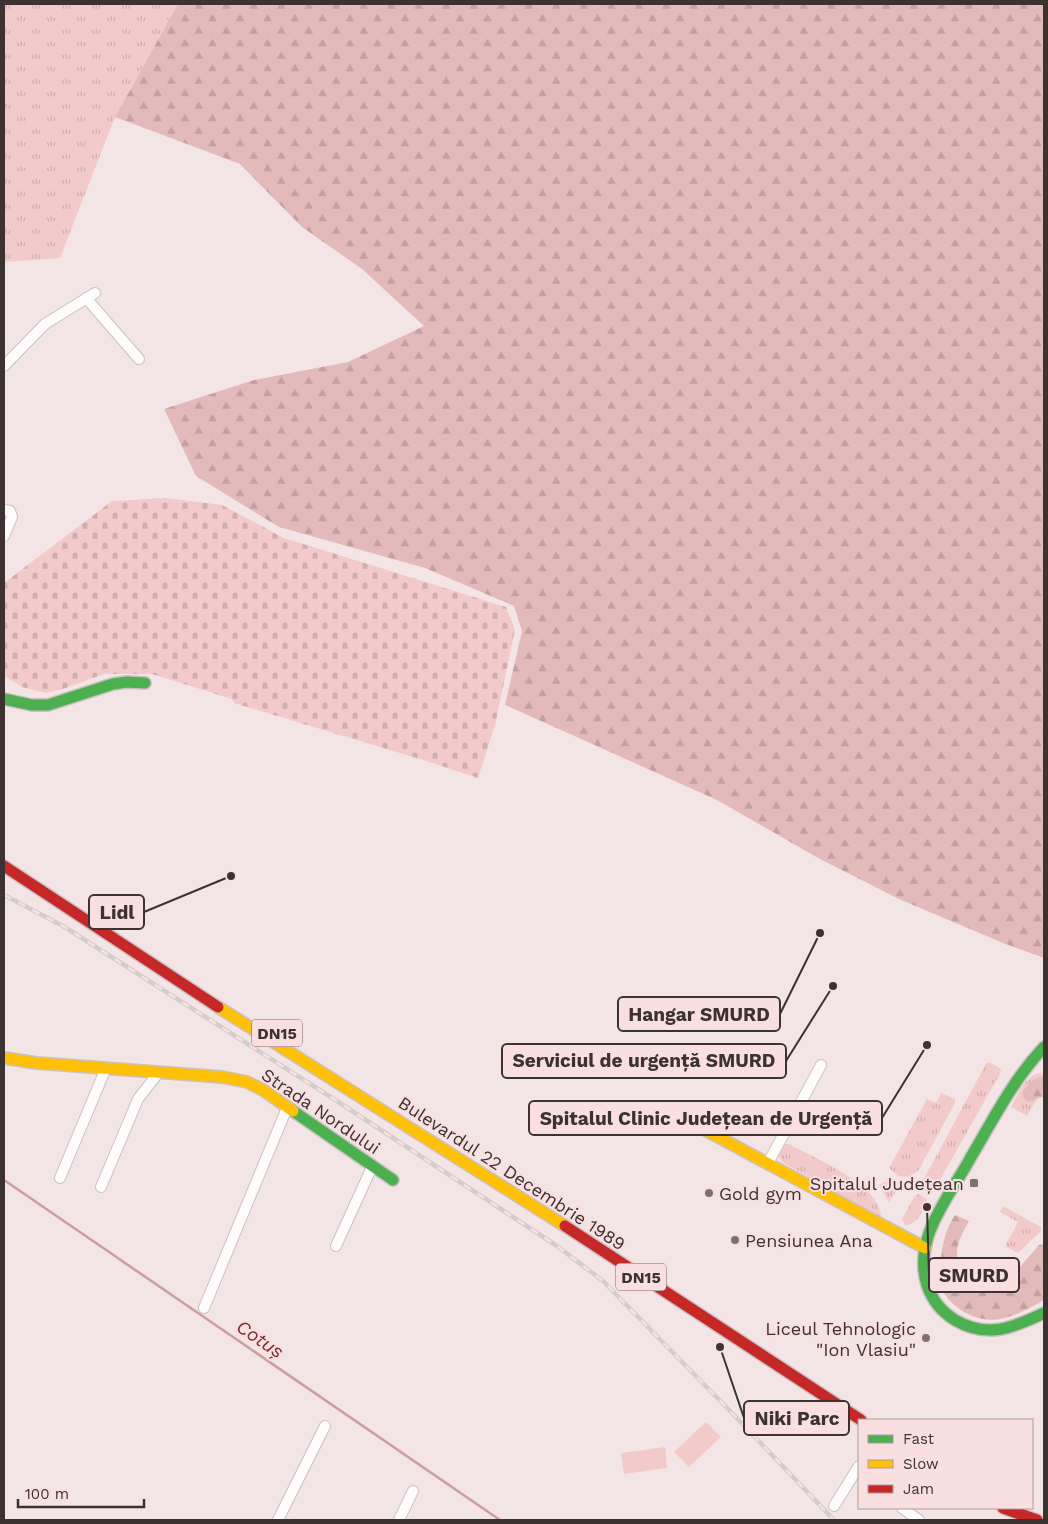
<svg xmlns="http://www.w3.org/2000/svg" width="1048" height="1524" font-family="'Work Sans',sans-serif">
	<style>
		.grass { fill: url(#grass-tufts) }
		.forest { fill: url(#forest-firs) }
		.cemetery { fill: url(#cemetery-stones) }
		.pitch { fill: #f2caca }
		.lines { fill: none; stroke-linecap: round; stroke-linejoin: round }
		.stream { stroke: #ce9e9f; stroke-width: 2.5 }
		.street-casing { stroke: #ccc1c1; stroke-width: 12 }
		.fast-casing { stroke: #ccc1c1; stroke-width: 14 }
		.slow-casing { stroke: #ccc1c1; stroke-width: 14 }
		.jam-casing { stroke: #ccc1c1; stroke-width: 14 }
		.street { stroke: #fdfbfb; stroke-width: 10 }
		.fast { stroke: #4caf50; stroke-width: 11 }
		.slow { stroke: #ffc107; stroke-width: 11 }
		.jam { stroke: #c62828; stroke-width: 11 }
		.rail-casing { stroke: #d2cdcd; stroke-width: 4.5 }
		.rail { stroke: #f9dfdf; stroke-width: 2.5; stroke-dasharray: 8; stroke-linecap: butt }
		.poi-dot { fill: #7c7171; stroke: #f9dfdf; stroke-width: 2 }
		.labels { text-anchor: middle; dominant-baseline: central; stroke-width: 4; stroke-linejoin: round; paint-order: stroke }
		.shield { fill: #f9dfdf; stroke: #756666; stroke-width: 1 }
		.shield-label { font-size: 16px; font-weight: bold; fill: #3c3232 }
		.street-label { font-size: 18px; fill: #3c3232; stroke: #f9dfdf }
		.poi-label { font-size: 18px; fill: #3c3232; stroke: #f9dfdf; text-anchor: end }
		.water-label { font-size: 19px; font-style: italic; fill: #792c32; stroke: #f9dfdf }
		.leader { fill: none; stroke: #3c3232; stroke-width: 2 }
		.callout-dot { fill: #3c3232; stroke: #f9dfdf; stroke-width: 2 }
		.callout { fill: #f9dfdf; stroke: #3c3232; stroke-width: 2 }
		.callout-label { font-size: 19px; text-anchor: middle; font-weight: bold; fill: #3c3232 }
	</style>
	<defs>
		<pattern id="grass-tufts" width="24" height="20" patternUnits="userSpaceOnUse" patternTransform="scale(1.25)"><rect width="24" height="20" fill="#f2caca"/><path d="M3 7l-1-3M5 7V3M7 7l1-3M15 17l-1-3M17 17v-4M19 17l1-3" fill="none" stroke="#d0aeae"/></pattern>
		<pattern id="forest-firs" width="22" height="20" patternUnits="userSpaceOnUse" patternTransform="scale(1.25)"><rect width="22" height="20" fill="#e3baba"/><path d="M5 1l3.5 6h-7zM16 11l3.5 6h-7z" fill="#c4a0a0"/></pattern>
		<pattern id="cemetery-stones" width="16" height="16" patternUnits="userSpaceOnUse" patternTransform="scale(1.25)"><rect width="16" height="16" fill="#f2caca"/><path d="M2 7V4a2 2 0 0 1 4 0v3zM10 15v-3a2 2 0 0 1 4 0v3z" fill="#d0aeae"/></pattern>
	</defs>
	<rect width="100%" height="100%" fill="#f3e5e5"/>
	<g class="grass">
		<polygon points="4,4 178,4 115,117 60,258 4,262"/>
		<polygon points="989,1062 1000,1068 1001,1072 933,1192 930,1193 922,1190 920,1186 986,1064"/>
		<path d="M1040 1073 1044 1075V1097H1038L1027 1116 1011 1107C1018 1095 1025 1075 1040 1073Z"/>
		<polygon points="941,1093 955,1099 955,1103 918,1171 908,1177 898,1176 889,1168 927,1099 936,1103"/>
		<path d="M784 1144H789C815 1158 850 1173 870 1194 876 1200 879 1208 881 1215L880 1217 782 1162 777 1153 780 1147Z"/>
		<polygon points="887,1181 895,1187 896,1191 889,1202 879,1185"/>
		<path d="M918 1194 927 1199C925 1210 916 1226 905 1225L902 1219 915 1196Z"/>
		<polygon points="1003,1206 1041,1227 1041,1231 1018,1253 1005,1246 1018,1222 1000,1212"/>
	</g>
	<g class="forest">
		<polygon points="178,4 1044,4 1044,958 1003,943 899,899 818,858 717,800 505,705 522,631 514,606 425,568 279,527 196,476 164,409 254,380 348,362 424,326 362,269 302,227 240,164 115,117"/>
		<path d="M1041 1077 1044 1078V1097C1037 1097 1034 1101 1028 1102L1024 1099 1022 1092 1032 1081Z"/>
		<path d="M955 1215 969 1221C964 1230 958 1240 957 1251 956 1271 976 1284 992 1271L1013 1275 1039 1245 1044 1244V1300C1026 1310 1004 1323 983 1319 962 1315 941 1298 938 1277 938 1271 940 1264 941 1258 943 1241 946 1229 955 1215Z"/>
	</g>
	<polygon class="cemetery" points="166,498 222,505 284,538 506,607 515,630 495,725 478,778 423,760 234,703 232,699 152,674 104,674 63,689 46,693 22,687 4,676 4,583 112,501"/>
	<g class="pitch">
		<polygon points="706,1422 721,1437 689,1467 674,1452"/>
		<polygon points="665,1447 667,1468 624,1474 621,1453"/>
	</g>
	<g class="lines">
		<polyline class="stream" points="4,1180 500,1520"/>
		<defs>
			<g id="street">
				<polyline points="86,298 139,359"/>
				<polyline points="4,366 45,324 95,293"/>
				<polyline points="4,510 10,511 12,517 4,536"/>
				<polyline points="768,1163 821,1065"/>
				<polyline points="60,1178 106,1068"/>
				<polyline points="101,1187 138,1099 159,1072"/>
				<polyline points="336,1246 372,1167"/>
				<polyline points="204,1308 287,1108"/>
				<polyline points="834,1506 859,1466"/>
				<polyline points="902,1508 919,1520"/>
				<polyline points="278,1520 325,1426"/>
				<polyline points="399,1520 413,1491"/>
			</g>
			<g id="fast">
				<polyline points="4,699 32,705 48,705 113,684 127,682 145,683"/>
				<path d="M1044 1047C1013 1080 994 1118 971 1157 950 1196 912 1238 927 1285 932 1300 942 1312 955 1320 987 1339 1013 1328 1044 1313"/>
				<polyline points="293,1111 393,1180"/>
			</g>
			<g id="slow">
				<polyline points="218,1007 565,1226"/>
				<polyline points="4,1058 37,1063 222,1077 247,1082 263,1090 293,1111"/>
				<polyline points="670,1111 925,1248"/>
			</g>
			<g id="jam">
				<polyline points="4,866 218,1007"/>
				<polyline points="565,1226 861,1420"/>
				<polyline points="1003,1508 1037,1520"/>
			</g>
		</defs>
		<use href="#street" class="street-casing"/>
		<use href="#fast" class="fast-casing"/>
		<use href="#slow" class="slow-casing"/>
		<use href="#jam" class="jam-casing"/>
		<use href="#street" class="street"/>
		<use href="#fast" class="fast"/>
		<use href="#slow" class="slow"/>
		<use href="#jam" class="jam"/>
		<defs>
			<polyline id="rail" points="4,895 63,926 340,1103 557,1246 603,1281 733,1414 834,1520"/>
		</defs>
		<use href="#rail" class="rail-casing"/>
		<use href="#rail" class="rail"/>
	</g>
	<g class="poi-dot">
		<rect x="969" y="1178" width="10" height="10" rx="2.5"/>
		<circle cx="709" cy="1193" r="5"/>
		<circle cx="735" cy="1240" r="5"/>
		<circle cx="926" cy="1338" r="5"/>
	</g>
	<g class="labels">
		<g class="shield">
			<rect x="252" y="1019.5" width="50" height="27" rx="4"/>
			<rect x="616" y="1263.5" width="50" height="27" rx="4"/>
		</g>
		<g class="shield-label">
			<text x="277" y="1033">DN15</text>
			<text x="641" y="1277">DN15</text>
		</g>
		<g class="street-label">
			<text transform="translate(321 1111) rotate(34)">Strada Nordului</text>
			<text transform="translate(512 1173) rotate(33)">Bulevardul 22 Decembrie 1989</text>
		</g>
		<g class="poi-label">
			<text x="964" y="1183">Spitalul Județean</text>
			<text x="719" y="1193" text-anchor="start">Gold gym</text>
			<text x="745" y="1240" text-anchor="start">Pensiunea Ana</text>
			<text x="916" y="1328">Liceul Tehnologic<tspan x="916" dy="21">"Ion Vlasiu"</tspan></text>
		</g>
		<g class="water-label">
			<text transform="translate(260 1339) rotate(34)">Cotuș</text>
		</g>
	</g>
	<path class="leader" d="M231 876L144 912M820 933L780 1014M833 986L786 1061M927 1045L882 1118M927 1207L929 1275M720 1347L744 1418"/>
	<g class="callout-dot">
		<circle cx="231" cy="876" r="5"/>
		<circle cx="820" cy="933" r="5"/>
		<circle cx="833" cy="986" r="5"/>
		<circle cx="927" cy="1045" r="5"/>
		<circle cx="927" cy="1207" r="5"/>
		<circle cx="720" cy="1347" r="5"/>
	</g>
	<g class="callout">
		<rect x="89" y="895" width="55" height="34" rx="5"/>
		<rect x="618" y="997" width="162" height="34" rx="5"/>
		<rect x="502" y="1044" width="284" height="34" rx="5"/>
		<rect x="529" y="1101" width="353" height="34" rx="5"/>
		<rect x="929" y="1258" width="90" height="34" rx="5"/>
		<rect x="744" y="1401" width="105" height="34" rx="5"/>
	</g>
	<g class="callout-label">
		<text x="117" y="919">Lidl</text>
		<text x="699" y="1021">Hangar SMURD</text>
		<text x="644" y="1067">Serviciul de urgență SMURD</text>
		<text x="706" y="1125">Spitalul Clinic Județean de Urgență</text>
		<text x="974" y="1282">SMURD</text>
		<text x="797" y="1425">Niki Parc</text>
	</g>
	<rect width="1048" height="1524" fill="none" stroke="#3c3232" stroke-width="10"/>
	<rect x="858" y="1419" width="175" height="90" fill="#f9dfdf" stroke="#ad9a9a"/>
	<rect x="868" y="1435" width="25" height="8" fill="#4caf50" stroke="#ad9a9a"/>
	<text x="903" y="1444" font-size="15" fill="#3c3232">Fast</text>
	<rect x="868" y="1460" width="25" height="8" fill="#ffc107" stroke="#ad9a9a"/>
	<text x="903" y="1469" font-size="15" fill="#3c3232">Slow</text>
	<rect x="868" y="1485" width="25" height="8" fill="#c62828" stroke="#ad9a9a"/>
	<text x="903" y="1494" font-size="15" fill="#3c3232">Jam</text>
	<path d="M18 1499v8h126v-8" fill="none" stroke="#3c3232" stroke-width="2.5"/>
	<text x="25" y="1499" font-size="15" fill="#3c3232" stroke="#f9dfdf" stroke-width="4" paint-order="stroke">100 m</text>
</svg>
